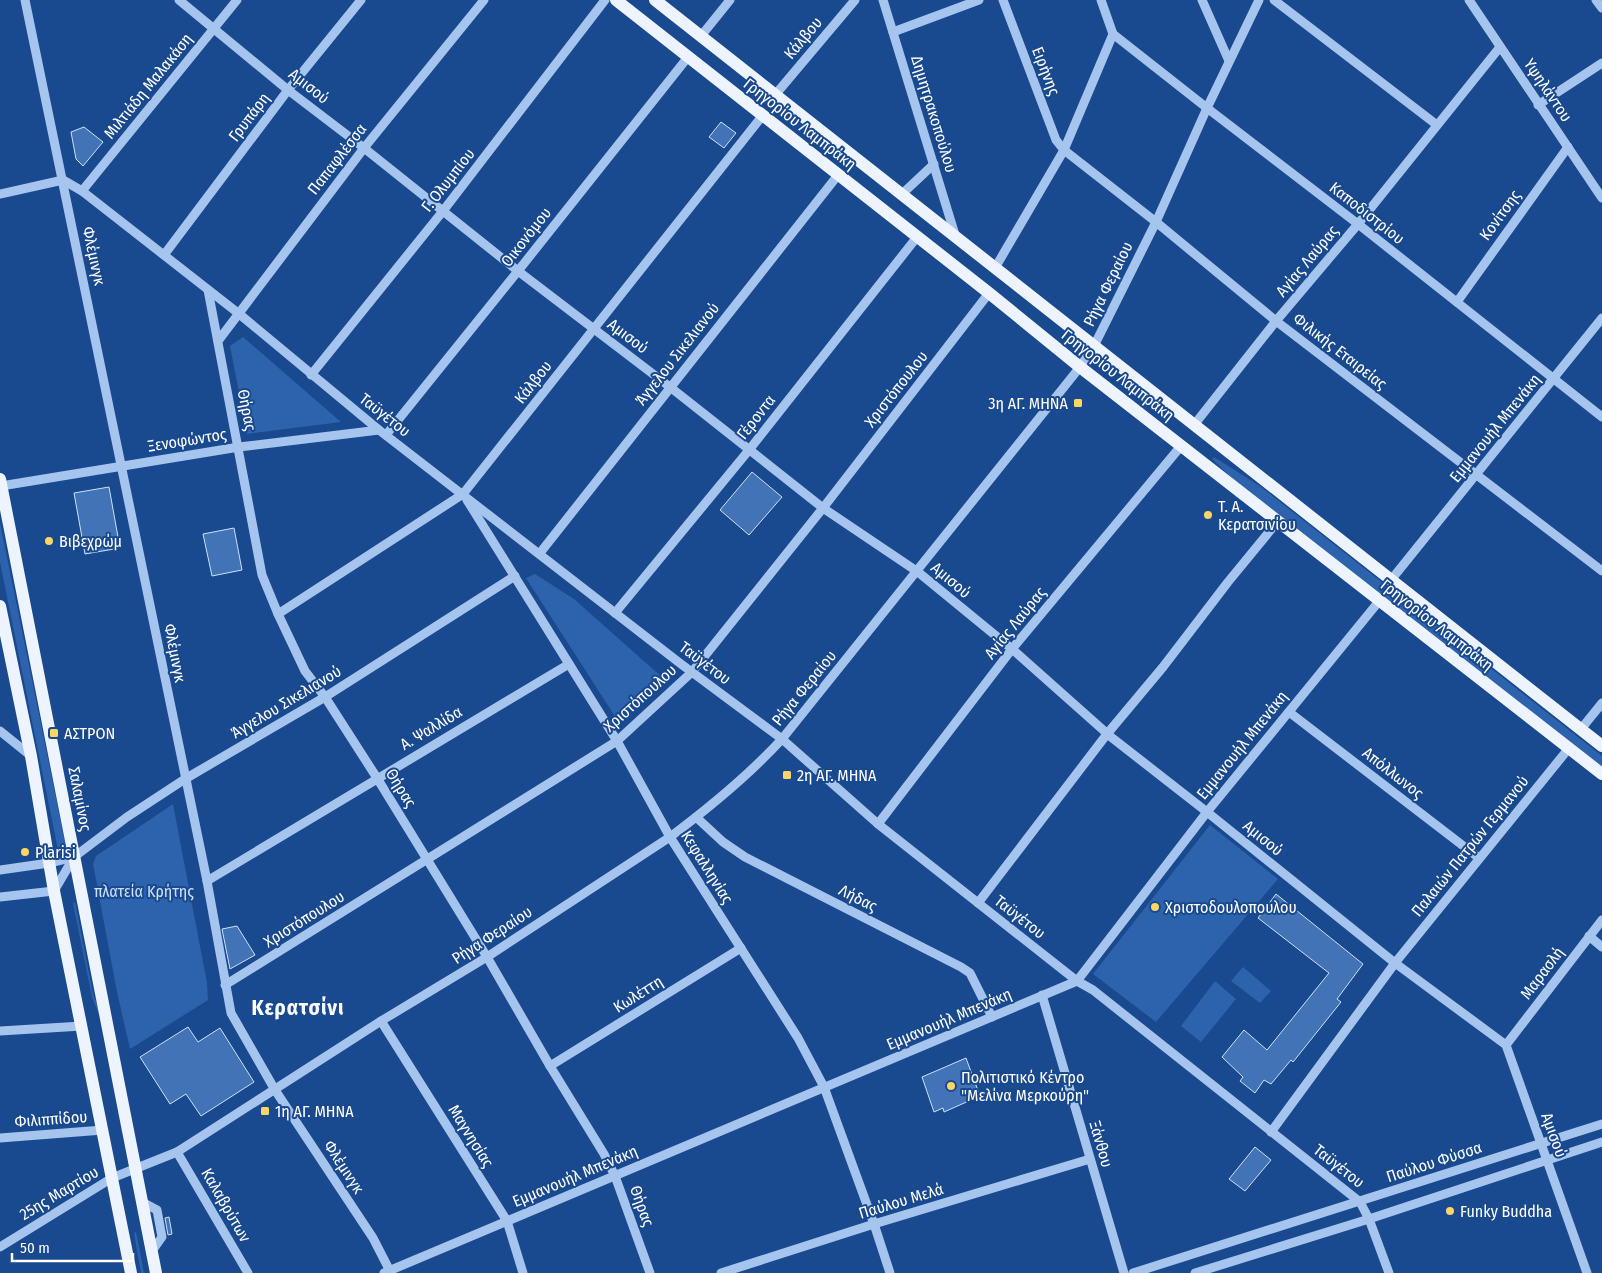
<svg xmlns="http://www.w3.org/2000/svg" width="1602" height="1273" font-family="'Fira Sans Condensed',sans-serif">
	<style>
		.green { fill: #2c63ac }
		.building { fill: #4273b6; stroke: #cce0fa }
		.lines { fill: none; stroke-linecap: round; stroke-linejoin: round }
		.minor { stroke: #a6c5ee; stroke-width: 9 }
		.major { stroke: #edf3ff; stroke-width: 12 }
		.poi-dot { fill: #ffd563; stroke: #19498e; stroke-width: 2 }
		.labels { text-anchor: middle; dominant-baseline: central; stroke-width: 4; stroke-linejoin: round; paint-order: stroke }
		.street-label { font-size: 16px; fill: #fff; stroke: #19498e }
		.poi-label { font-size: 16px; fill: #fff; stroke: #19498e; text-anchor: start }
		.park-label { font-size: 16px; fill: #cce0fa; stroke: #19498e }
		.district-label { font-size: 21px; font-weight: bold; letter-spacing: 1px; fill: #fff; stroke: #19498e }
	</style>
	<rect width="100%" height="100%" fill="#19498e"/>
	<g class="green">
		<polygon points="243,337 341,422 247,434 230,346"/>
		<polygon points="1214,457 1260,486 1602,756 1602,771 1278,521 1212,459"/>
		<polygon points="0,523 66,847 63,852 58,850 0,562"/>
		<polygon points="535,574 574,599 664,679 616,718 526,578"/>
		<polygon points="173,804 207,983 208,1000 130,1049 117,992 93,864 96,856"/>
		<polygon points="1210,825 1278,879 1156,1022 1093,974"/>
		<polygon points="75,902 93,994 107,1029 123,1122 122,1134 105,1030 92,997 73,903"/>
		<polygon points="1243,967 1271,991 1260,1003 1231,981"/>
		<polygon points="1215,981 1236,999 1201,1042 1181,1026"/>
		<polygon points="136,1232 144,1273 141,1273 134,1233"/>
	</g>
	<g class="building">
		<polygon points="721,122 736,133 724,148 709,137"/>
		<polygon points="84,127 103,142 83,166 76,159 71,132"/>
		<polygon points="752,472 782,497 749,535 720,510"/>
		<polygon points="109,487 120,548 85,554 74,493"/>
		<polygon points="234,528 242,570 212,576 203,534"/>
		<polygon points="1276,894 1363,964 1337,999 1341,1002 1293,1062 1291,1060 1271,1084 1264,1080 1255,1093 1240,1081 1243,1077 1222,1057 1244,1030 1267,1050 1329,973 1258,918"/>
		<polygon points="237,926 255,955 230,969 222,929"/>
		<polygon points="188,1027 198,1042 220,1028 254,1082 201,1116 186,1094 170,1104 140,1057"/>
		<polygon points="966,1058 980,1096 944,1112 943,1108 934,1112 922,1077"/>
		<polygon points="1255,1147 1271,1160 1245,1191 1229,1179"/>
		<polygon points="169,1217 172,1234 168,1235 165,1218"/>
	</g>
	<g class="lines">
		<g class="minor">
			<polyline points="25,0 207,881 231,1013 275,1090 373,1238 391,1273"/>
			<polyline points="179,0 288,90 364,148 518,271 670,387 823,508 918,572 1012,649 1111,737 1207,812 1395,963 1506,1045 1587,1273"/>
			<polyline points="883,0 956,238"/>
			<polyline points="1003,0 1056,140 1064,150 1156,222 1276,321 1602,571"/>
			<polyline points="1101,0 1113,34"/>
			<polyline points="1202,0 1229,61"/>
			<polyline points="1274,0 1437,125"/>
			<polyline points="1469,0 1602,198"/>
			<polyline points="1596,0 1602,8"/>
			<polyline points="893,32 979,0"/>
			<polyline points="1113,34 1207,108 1358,224 1602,417"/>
			<polyline points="701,36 730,0"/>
			<polyline points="775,95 855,0"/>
			<polyline points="1538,105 1602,63"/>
			<polyline points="82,191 237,0"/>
			<polyline points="0,194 63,180 82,191 238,313 379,430 681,664 782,739 878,824 1077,981 1093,990 1360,1202 1369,1219 1389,1273"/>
			<polyline points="902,194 934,164"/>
			<polyline points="164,255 288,90 361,0"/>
			<polyline points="995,268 1064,150 1113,34"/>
			<polyline points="208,290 262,575 278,614 305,671 325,697 377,778 487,957 550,1066 604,1154 615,1176 650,1273"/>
			<polyline points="1457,302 1568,147"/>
			<polyline points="218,341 364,148 484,0"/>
			<polyline points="311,375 443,211 605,0"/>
			<polyline points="1194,425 1276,321 1358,224 1500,47"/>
			<polyline points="386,435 518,271 688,57"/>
			<polyline points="1,486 239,447 379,430"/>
			<polyline points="467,500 617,741 670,837 798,1038 824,1087 874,1224 890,1273"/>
			<polyline points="540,553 838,175"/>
			<polyline points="1391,580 1602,318"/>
			<polyline points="615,613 749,450 917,237"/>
			<polyline points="278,614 463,494 763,115"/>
			<polyline points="1289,712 1479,858"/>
			<polyline points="1581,729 1602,703"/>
			<polyline points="0,731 31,756"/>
			<polyline points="696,817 723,842 745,857 961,967 970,973 992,1017"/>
			<polyline points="878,824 1012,649 1181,446"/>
			<polyline points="0,870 49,863 74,857"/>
			<polyline points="207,881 569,664"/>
			<polyline points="0,897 54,891 74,857 127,817 185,779 325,697 515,576"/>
			<polyline points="978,903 1107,734 1163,667 1228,582 1278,521"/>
			<polyline points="1589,936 1602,947"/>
			<polyline points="225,985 617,741 692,672 823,508 989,293"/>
			<polyline points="1042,995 1124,1273"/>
			<polyline points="381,1021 507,1221 523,1273"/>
			<polyline points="0,1031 82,1026"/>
			<polyline points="1506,1045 1602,920"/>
			<polyline points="550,1066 741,948"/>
			<polyline points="1271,1132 1395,963 1569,748"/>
			<polyline points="0,1138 103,1130"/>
			<polyline points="177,1152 248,1273"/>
			<polyline points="142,1202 157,1210 162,1237 152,1251"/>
			<path d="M0 1247 112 1178 177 1152 381 1021 487 957 670 837C710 807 749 775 782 739L1080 367 1094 346 1156 222 1207 108 1259 0"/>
			<polyline points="384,1273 1077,981 1207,812 1380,600"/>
			<polyline points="721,1273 874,1224 1090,1159"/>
			<polyline points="1133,1273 1602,1124"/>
			<polyline points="1195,1273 1369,1219 1602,1142"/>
		</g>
		<g class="major">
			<polyline points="616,0 989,293 1080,367 1602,774"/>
			<polyline points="655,0 1602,746"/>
			<polyline points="0,479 156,1273"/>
			<polyline points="0,606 31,756 54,891 131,1273"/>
		</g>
	</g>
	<g class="poi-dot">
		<rect x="1073" y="398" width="10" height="10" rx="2.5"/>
		<circle cx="1208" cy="515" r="5"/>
		<circle cx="49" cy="541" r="5"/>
		<rect x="49" y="728" width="10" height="10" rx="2.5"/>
		<rect x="782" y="770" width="10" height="10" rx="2.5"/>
		<circle cx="25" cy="852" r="5"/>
		<circle cx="1155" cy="907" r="5"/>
		<circle cx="951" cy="1086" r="5"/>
		<rect x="260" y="1106" width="10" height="10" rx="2.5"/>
		<circle cx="1450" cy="1211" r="5"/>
	</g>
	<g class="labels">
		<g class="street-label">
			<text transform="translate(803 38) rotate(-50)">Κάλβου</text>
			<text transform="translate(1046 71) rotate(69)">Ειρήνης</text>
			<text transform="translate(148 86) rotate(-51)">Μιλτιάδη Μαλακάση</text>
			<text transform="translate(309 86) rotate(38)">Αμισού</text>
			<text transform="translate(1548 90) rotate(56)">Υψηλάντου</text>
			<text transform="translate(934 114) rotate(73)">Δημητρακοπούλου</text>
			<text transform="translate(249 117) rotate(-53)">Γρυπάρη</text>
			<text transform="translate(800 124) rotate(38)">Γρηγορίου Λαμπράκη</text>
			<text transform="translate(337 159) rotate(-52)">Παπαφλέσσα</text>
			<text transform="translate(448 180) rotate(-52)">Γ. Ολυμπίου</text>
			<text transform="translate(1367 213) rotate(38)">Καποδιστρίου</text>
			<text transform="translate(1500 215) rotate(-54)">Κονίτσης</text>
			<text transform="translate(526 237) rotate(-52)">Οικονόμου</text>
			<text transform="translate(94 256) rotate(78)">Φλέμινγκ</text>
			<text transform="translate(1307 261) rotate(-50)">Αγίας Λαύρας</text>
			<text transform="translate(1108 284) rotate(-64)">Ρήγα Φεραίου</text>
			<text transform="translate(628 336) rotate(37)">Αμισού</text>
			<text transform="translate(1340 351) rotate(38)">Φιλικής Εταιρείας</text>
			<text transform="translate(677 354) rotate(-52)">Άγγελου Σικελιανού</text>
			<text transform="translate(1118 375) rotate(38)">Γρηγορίου Λαμπράκη</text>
			<text transform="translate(533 382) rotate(-52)">Κάλβου</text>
			<text transform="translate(896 389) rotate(-52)">Χριστόπουλου</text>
			<text transform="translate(247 410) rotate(79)">Θήρας</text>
			<text transform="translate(385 415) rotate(38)">Ταϋγέτου</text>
			<text transform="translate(756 417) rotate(-52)">Γέροντα</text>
			<text transform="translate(1495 428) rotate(-51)">Εμμανουήλ Μπενάκη</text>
			<text transform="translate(187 440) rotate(-9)">Ξενοφώντος</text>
			<text transform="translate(951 580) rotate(40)">Αμισού</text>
			<text transform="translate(1015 623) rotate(-51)">Αγίας Λαύρας</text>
			<text transform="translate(1437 625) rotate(38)">Γρηγορίου Λαμπράκη</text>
			<text transform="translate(175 653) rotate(79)">Φλέμινγκ</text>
			<text transform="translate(705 663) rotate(37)">Ταϋγέτου</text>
			<text transform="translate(804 688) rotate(-51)">Ρήγα Φεραίου</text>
			<text transform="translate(640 698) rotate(-42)">Χριστόπουλου</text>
			<text transform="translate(286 702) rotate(-31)">Άγγελου Σικελιανού</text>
			<text transform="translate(431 728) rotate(-31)">Α. Ψαλλίδα</text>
			<text transform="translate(1242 745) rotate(-51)">Εμμανουήλ Μπενάκη</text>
			<text transform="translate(1393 773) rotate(38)">Απόλλωνος</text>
			<text transform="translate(401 788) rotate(58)">Θήρας</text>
			<text transform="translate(80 799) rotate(79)">Σαλαμίνος</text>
			<text transform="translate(1263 838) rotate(39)">Αμισού</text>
			<text transform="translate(1470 846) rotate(-51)">Παλαιών Πατρών Γερμανού</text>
			<text transform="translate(707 867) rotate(58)">Κεφαλληνίας</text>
			<text transform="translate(858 898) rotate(27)">Λήδας</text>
			<text transform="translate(1020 917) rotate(38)">Ταϋγέτου</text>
			<text transform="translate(304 919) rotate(-32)">Χριστόπουλου</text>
			<text transform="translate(492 935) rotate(-33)">Ρήγα Φεραίου</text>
			<text transform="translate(1542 973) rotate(-53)">Μαρασλή</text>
			<text transform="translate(638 994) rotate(-32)">Κωλέττη</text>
			<text transform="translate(949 1019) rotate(-23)">Εμμανουήλ Μπενάκη</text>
			<text transform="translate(51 1119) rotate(-4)">Φιλιππίδου</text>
			<text transform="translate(1554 1135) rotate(70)">Αμισού</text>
			<text transform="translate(471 1136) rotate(58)">Μαγνησίας</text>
			<text transform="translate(1101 1144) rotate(74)">Ξάνθου</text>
			<text transform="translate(1434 1162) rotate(-18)">Παύλου Φύσσα</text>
			<text transform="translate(1339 1166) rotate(38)">Ταϋγέτου</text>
			<text transform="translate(344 1167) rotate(57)">Φλέμινγκ</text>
			<text transform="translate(575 1176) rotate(-23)">Εμμανουήλ Μπενάκη</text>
			<text transform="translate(59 1193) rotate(-31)">25ης Μαρτίου</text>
			<text transform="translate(901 1201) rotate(-17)">Παύλου Μελά</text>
			<text transform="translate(226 1205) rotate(60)">Καλαβρύτων</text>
			<text transform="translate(642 1206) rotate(70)">Θήρας</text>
		</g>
		<g class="poi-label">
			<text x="1068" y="403" text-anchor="end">3η ΑΓ. ΜΗΝΑ</text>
			<text x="1218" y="506">Τ. Α.<tspan x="1218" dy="18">Κερατσινίου</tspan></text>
			<text x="59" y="541">Βιβεχρώμ</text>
			<text x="64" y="733">ΑΣΤΡΟΝ</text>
			<text x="797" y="775">2η ΑΓ. ΜΗΝΑ</text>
			<text x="35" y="852">Plarisi</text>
			<text x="1165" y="907">Χριστοδουλοπουλου</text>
			<text x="961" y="1077">Πολιτιστικό Κέντρο<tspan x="961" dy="18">"Μελίνα Μερκούρη"</tspan></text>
			<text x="275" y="1111">1η ΑΓ. ΜΗΝΑ</text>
			<text x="1460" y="1211">Funky Buddha</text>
		</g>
		<g class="park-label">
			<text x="144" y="891">πλατεία Κρήτης</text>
		</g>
		<g class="district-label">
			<text x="298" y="1008">Κερατσίνι</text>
		</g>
	</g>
	<path d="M12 1253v8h121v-8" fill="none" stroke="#ffffff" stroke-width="2.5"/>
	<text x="20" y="1253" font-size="15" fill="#ffffff" stroke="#19498e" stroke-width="4" paint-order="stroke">50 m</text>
</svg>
